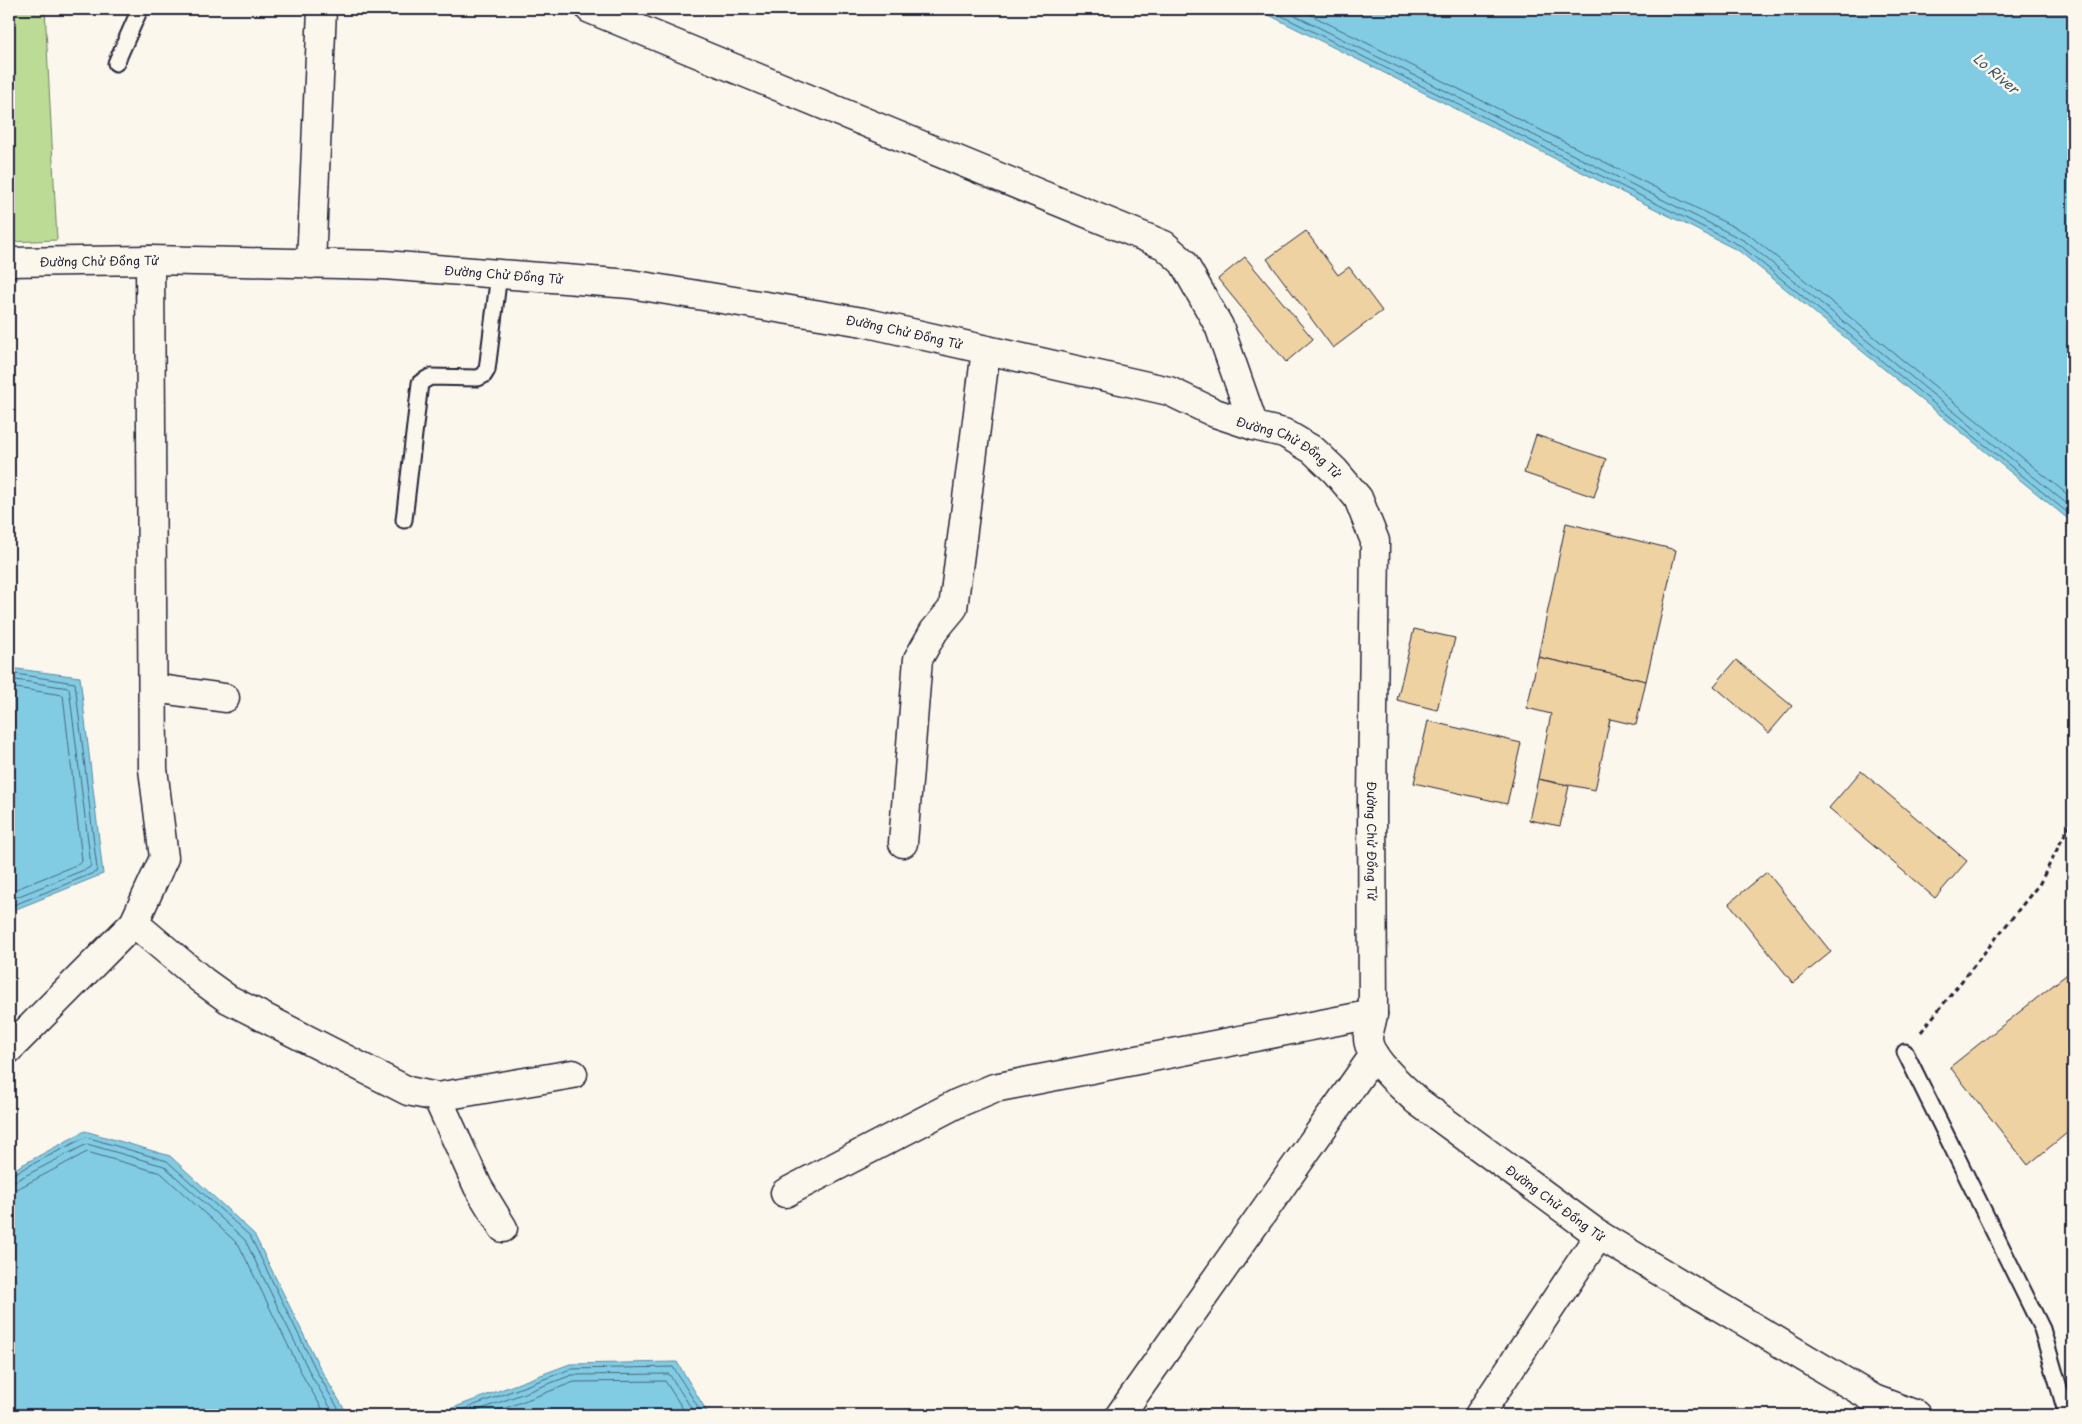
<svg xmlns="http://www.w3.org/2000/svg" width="2082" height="1424" font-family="'Playpen Sans',sans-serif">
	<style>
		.green { fill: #bcdc95; stroke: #6f7f68 }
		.water { fill: #82cce3; stroke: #5c88a0 }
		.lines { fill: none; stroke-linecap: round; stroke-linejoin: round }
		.shore { stroke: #48667e; stroke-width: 1 }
		.building { fill: #efd2a2; stroke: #22223b }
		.service-casing { stroke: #22223b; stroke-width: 19 }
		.minor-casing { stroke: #22223b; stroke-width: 31 }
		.tertiary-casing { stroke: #22223b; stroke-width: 31 }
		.path { stroke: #22223b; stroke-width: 3; stroke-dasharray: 5 4; stroke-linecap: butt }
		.service { stroke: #fbf7ec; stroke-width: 15 }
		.minor { stroke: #fbf7ec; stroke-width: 28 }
		.tertiary { stroke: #fbf7ec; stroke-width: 28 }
		.labels { text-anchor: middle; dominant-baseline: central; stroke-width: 5; stroke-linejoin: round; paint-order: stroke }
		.street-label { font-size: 12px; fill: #22223b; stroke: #fbf7ec }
		.water-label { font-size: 14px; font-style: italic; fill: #3f556d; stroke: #fbf7ec }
	</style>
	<rect width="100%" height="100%" fill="#fbf7ec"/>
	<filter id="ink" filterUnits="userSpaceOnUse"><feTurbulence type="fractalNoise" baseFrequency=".02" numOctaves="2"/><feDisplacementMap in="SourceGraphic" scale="10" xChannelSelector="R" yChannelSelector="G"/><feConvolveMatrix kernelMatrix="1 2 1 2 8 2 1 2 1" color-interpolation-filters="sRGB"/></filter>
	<g filter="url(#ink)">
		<polygon class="green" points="9,9 45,9 57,240 9,242"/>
		<g class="water">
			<polygon points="1257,9 2073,9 2073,523 1739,251"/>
			<polygon points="9,668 80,677 103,874 9,912"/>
			<polygon points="85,1131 170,1156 254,1234 322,1372 348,1415 9,1415 9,1172"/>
			<polygon points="677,1362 709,1415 434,1415 570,1364"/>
		</g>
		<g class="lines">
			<g class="shore">
				<polyline points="1268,9 1741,246 2073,517"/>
				<polyline points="1282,9 1745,241 2073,509"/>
				<polyline points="1299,9 1748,234 2073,499"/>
				<polyline points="9,673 75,683 97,869 96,872 9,907"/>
				<polyline points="9,679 69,688 91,865 89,868 9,900"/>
				<polyline points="9,687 63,695 82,860 81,863 9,892"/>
				<polyline points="9,1176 86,1137 167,1161 250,1236 318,1374 342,1415"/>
				<polyline points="9,1182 15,1181 87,1144 164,1166 245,1240 312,1377 335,1415"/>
				<polyline points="9,1190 19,1188 87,1152 161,1173 239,1245 305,1380 326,1415"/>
				<polyline points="448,1415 571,1369 673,1367 703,1415"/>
				<polyline points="466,1415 572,1375 669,1374 696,1415"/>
				<polyline points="487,1415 574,1382 665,1381 687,1415"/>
			</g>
		</g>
		<g class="building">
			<polygon points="1306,231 1338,275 1349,267 1382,311 1333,348 1267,259"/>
			<polygon points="1245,257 1313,339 1286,362 1218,279"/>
			<polygon points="1536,435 1606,459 1594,497 1524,473"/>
			<polygon points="1566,523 1676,550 1646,681 1538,657"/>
			<polygon points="1414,629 1455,638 1437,710 1397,700"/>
			<polygon points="1538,657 1646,681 1636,725 1610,719 1595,790 1538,779 1551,714 1527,708"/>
			<polygon points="1736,660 1792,706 1769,733 1714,686"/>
			<polygon points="1428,721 1521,743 1507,804 1414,783"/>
			<polygon points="1861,771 1967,861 1935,898 1829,808"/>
			<polygon points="1538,779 1569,786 1560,826 1529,820"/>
			<polygon points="1767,872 1831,952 1793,983 1729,903"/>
			<polygon points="2071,971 2073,974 2073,1128 2028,1165 1950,1067"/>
		</g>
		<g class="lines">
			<defs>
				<g id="service">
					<polyline points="116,63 140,9"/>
					<polyline points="404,520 420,383 430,377 478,378 484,375 487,370 499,274"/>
					<polyline points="1905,1052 2042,1329 2067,1415"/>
				</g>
				<g id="minor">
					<polyline points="590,9 1164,245 1183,262 1219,326 1254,426"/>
					<polyline points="311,264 322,9"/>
					<polyline points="153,688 225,698"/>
					<polyline points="903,843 918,659 934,631 953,608 986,350"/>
					<polyline points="134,923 203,981 228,999 408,1091 437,1097 573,1074"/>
					<polyline points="9,1049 134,923 164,858 153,769 150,260"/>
					<polyline points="437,1097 478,1187 503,1228"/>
					<polyline points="785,1193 958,1103 994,1088 1373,1014"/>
					<polyline points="1120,1415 1374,1055"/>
					<polyline points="1479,1415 1599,1235"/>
				</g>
				<g id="tertiary">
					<path id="s1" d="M9 262 150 260 384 265 630 284 863 322 1169 391 1215 413 1254 426 1284 433 1313 450 1335 471 1358 498 1375 541 1372 803 1373 1014C1372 1022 1369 1030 1368 1037 1367 1058 1403 1087 1417 1101L1599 1235 1874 1399 1917 1415"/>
				</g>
			</defs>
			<use href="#service" class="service-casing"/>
			<use href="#minor" class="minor-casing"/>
			<use href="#tertiary" class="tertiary-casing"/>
			<polyline class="path" points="1921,1032 2040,883 2073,818"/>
			<use href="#service" class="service"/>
			<use href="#minor" class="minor"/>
			<use href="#tertiary" class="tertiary"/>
		</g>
	</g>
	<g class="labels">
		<g class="street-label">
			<text stroke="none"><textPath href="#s1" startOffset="90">Đường Chử Đồng Tử</textPath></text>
			<text stroke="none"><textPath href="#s1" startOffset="495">Đường Chử Đồng Tử</textPath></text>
			<text stroke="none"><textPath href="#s1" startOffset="900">Đường Chử Đồng Tử</textPath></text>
			<text stroke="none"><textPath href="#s1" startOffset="1305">Đường Chử Đồng Tử</textPath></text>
			<text stroke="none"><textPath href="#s1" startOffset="1740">Đường Chử Đồng Tử</textPath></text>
			<text stroke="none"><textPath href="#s1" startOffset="2191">Đường Chử Đồng Tử</textPath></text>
		</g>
		<g class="water-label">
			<text transform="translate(1996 73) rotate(40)">Lo River</text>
		</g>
	</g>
	<rect width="2082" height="1424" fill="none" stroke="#fbf7ec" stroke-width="30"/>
	<rect x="15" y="15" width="2052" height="1394" fill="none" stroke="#22223b" stroke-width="2" filter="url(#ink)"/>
</svg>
